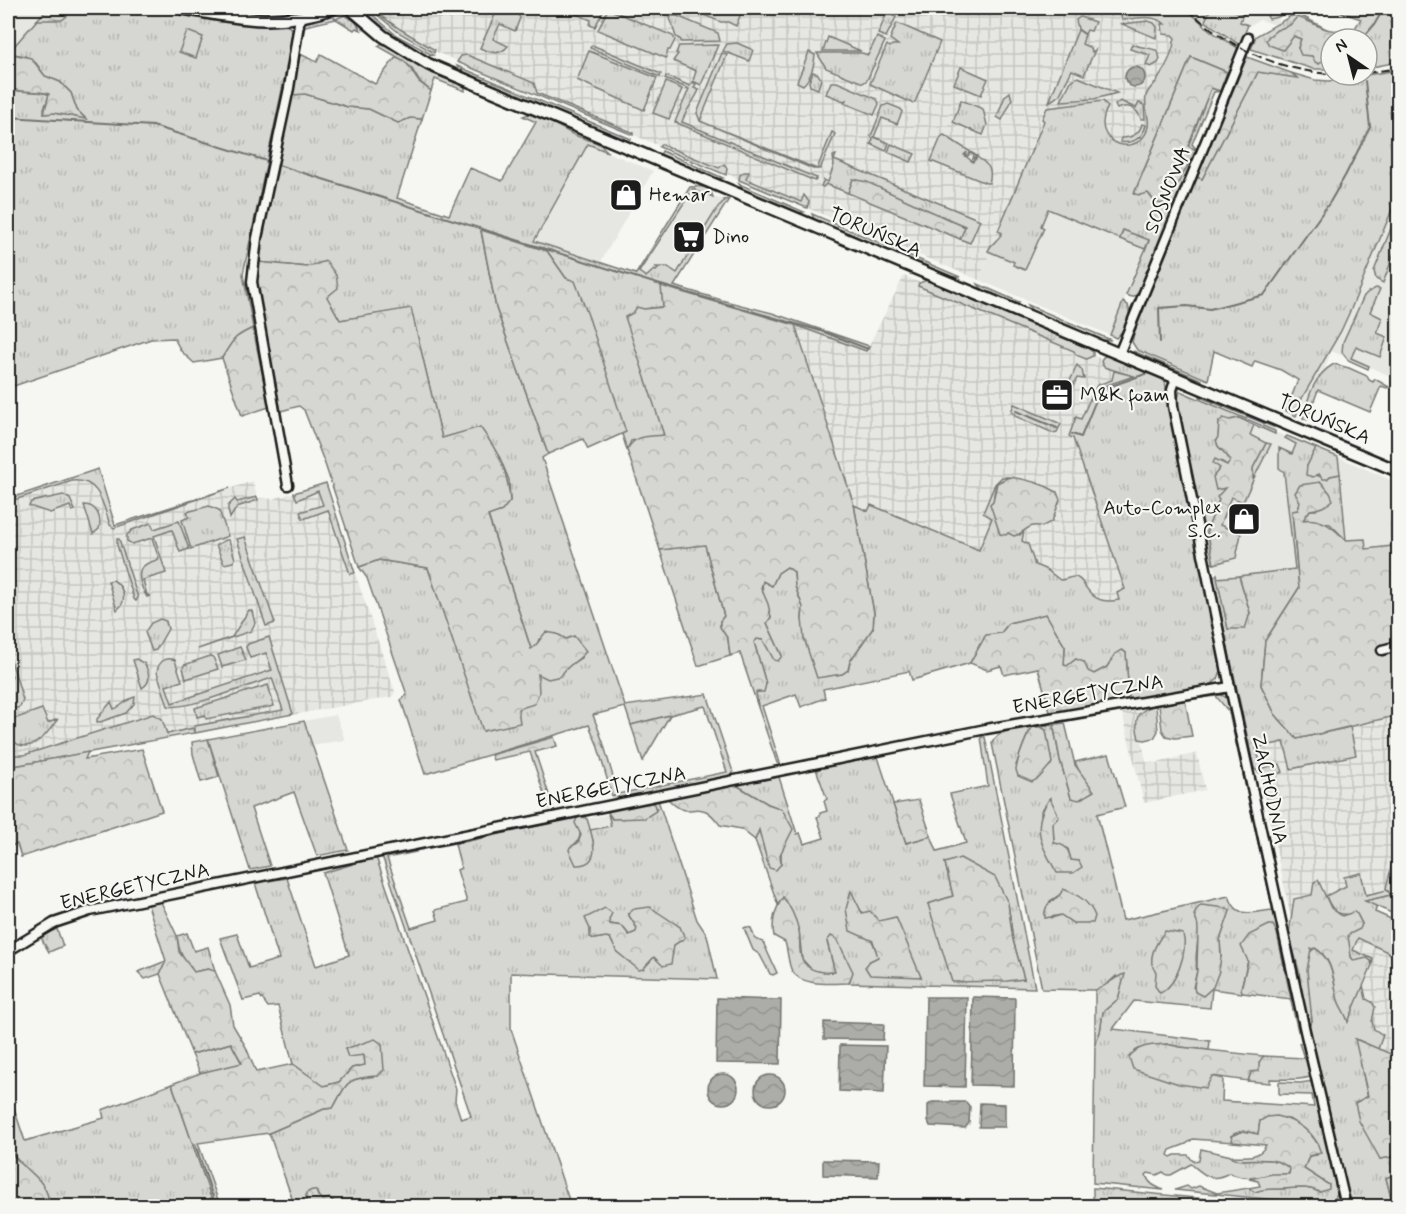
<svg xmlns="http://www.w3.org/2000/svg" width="1406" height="1214" font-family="Mynerve,sans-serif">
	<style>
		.built { fill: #e6e6e2 }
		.industrial { fill: url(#industrial-grid) }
		.grass { fill: url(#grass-tufts); stroke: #797977; stroke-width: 1.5; fill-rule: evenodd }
		.forest { fill: url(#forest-crowns); stroke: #797977; stroke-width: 1.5 }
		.park { fill: #d6d6d2; stroke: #797977; stroke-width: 1.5 }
		.water { fill: url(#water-waves); stroke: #727271; stroke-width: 1.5 }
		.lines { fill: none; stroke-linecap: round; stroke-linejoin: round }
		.stream { stroke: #727271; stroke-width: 2 }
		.minor-casing { stroke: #1c1c1c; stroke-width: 13 }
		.tertiary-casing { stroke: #1c1c1c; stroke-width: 15 }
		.minor { stroke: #f6f6f2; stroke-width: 8 }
		.tertiary { stroke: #f6f6f2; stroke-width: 10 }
		.rail { stroke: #1c1c1c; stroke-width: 2; stroke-dasharray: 9 4.5; stroke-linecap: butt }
		.labels { text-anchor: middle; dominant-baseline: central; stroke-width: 4.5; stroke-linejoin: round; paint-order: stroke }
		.street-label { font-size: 20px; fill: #1c1c1c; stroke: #f6f6f2 }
		.poi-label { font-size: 20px; fill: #1c1c1c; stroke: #f6f6f2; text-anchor: start }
	</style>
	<defs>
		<pattern id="industrial-grid" width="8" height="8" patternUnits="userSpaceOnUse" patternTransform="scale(1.5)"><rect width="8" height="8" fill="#e6e6e2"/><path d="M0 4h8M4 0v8" fill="none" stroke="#c5c5c1"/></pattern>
		<pattern id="grass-tufts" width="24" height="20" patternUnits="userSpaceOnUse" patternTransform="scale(1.5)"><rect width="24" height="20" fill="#d6d6d2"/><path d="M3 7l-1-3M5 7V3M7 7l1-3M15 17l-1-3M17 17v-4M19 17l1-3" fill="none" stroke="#b7b7b4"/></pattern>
		<pattern id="forest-crowns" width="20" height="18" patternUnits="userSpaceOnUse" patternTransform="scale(1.5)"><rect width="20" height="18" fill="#d6d6d2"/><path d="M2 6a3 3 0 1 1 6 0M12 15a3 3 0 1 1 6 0" fill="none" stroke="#b7b7b4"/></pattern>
		<pattern id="water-waves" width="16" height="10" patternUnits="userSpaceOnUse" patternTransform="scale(1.5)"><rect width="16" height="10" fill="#acaca9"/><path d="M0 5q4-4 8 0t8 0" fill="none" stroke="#939391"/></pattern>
	</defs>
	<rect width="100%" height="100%" fill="#f6f6f2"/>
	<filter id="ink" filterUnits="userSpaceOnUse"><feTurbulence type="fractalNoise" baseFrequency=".0167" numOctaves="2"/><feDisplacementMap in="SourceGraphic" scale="12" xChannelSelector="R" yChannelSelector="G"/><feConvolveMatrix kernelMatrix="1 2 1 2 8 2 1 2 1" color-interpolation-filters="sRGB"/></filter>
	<g filter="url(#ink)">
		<g class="built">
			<polygon points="8,8 48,8 8,53"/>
			<polygon points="1212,8 1284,8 1276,25 1260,20 1234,33 1224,52 1202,29"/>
			<polygon points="1398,128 1398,379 1331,351 1307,420 1286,411 1361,216"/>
			<polygon points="588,144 653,171 600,263 533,241"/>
			<polygon points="691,187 727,202 674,286 636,274"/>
			<polygon points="1048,209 1145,249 1110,335 979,280 990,252 1024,266"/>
			<polygon points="1254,424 1298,441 1287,465 1304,636 1233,652 1208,535"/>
			<polygon points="1338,457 1398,483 1398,518 1391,523 1393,546 1366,549 1346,540"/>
			<polygon points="336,715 345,740 312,745 304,721"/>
			<polygon points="608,814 611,826 586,831 582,820"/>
		</g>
		<g class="industrial">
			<polygon points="372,8 1212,8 1116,237 1048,209 1024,266 990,252 979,280 436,52 402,33"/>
			<polygon points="904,276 1139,375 1137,620 854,505 795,325 866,351"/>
			<polygon points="97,469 115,525 253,481 257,498 273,499 325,483 395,692 392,697 8,766 8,499"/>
			<polygon points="1147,707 1138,721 1146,762 1157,763 1197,753 1205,790 1144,803 1122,712"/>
			<polygon points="1398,716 1398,893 1291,918 1254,749"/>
			<polygon points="1386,929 1398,934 1398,1057 1343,1034 1373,959 1353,950 1358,938"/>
		</g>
		<g class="grass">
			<path d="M66 8H152L189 16 261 25 280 23 290 27 293 38 243 274 253 328C232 338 234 339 222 358L194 363 181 351 174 338 151 339 8 388V153L11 149 10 143 14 126H8V88C20 94 36 89 50 95L44 108V114L54 113 85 118 77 110 71 93 60 82 45 76 36 63 25 56 8 53 37 20 68 11Z"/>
			<polygon points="369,8 384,8 380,15 400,29 435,50 434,53 398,32"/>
			<path d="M498 8 515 9 520 18 515 31 500 24 493 39 508 46C500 56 491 53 480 48Z"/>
			<polygon points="570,8 604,8 604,9 595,27 590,25 591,20 569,11"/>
			<polygon points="687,8 728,8 741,13 736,26 728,22 721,22"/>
			<path d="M1113 8H1185L1212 32 1238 48 1221 91 1214 92 1192 144 1197 150 1138 294 1132 297 1126 295 1149 241 1123 231 1120 239 1048 209 1041 226 1044 228 1025 270 1013 265 1014 262 988 251C991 243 998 241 1002 233L998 231 1044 121 1042 119 1047 108 1103 101 1108 107C1105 112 1103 118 1103 124 1104 145 1132 153 1144 136 1154 123 1143 110 1146 96 1148 89 1153 86 1157 81 1165 69 1173 52 1175 38L1172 35 1163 34 1162 24H1165C1153 14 1136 18 1122 20L1121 15 1111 12ZM1191 57 1227 72 1220 91 1211 88 1188 146 1196 150 1154 201 1148 193 1134 194Z"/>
			<polygon points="1211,8 1232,8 1232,10 1243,14 1240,22 1248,25 1240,45 1205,21"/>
			<polygon points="1271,8 1296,8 1278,17 1269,19 1267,16"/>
			<polygon points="1328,8 1398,8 1398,62 1367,68 1367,39 1341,39 1344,34 1351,34 1361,19"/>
			<polygon points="608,9 673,36 675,40 670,50 668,50 666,58 598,30"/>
			<path d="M367 10 396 35 433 55 427 56C411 48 370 28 367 10Z"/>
			<polygon points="887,13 896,17 886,37 878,34"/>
			<polygon points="332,15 336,19 344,15 355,21 361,30 356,28 354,30 336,19 305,26 294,81 304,24 317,16"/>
			<polygon points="1300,15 1332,32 1310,21 1277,30 1301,39 1298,48 1312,56 1331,57 1331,69 1313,69 1251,49 1256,36 1291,16"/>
			<polygon points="672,16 677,16 718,33 720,41 681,42 681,40 676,37 670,18"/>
			<polygon points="1080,17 1095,22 1091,31 1087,30 1085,34 1078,29 1076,20"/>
			<polygon points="1148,21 1154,23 1157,27 1156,38 1122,24"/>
			<polygon points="897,23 940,42 915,102 912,103 870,84 887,45 890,47 892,45 898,45 890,39"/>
			<polygon points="1078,30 1085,35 1082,44 1091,48 1092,52 1095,50 1084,75 1072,70 1059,96 1049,102"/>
			<polygon points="828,37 861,51 823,51"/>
			<polygon points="877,37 885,41 867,80 863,83 826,68 817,53 862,53 868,55"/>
			<polygon points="383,43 429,72 465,86 465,91 435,79 431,91 419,81 412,69 403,60 378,46"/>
			<polygon points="737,43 753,50 749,61 723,51 727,44"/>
			<path d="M1132 44C1141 48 1149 47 1158 51L1160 59 1158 63 1151 67 1146 65 1150 55 1130 49Z"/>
			<polygon points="592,45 661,74 660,77 590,48"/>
			<polygon points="718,45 701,85 693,81 696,71 673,61 678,54 676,53 679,46"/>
			<polygon points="589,51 657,78 644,110 577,80"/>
			<path d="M809 52 815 55C814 65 811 78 803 85L797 82Z"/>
			<polygon points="722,53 727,55 700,121 817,169 832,132 835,134 820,169 813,169 700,121 697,113"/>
			<polygon points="467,55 534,83 537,93 634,133 633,135 457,62 461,56"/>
			<polygon points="457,66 631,139 629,143 460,71"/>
			<polygon points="961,67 988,79 981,95 954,84"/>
			<polygon points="1398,70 1398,195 1351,309 1341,331 1302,398 1296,416 1286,411 1298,380 1281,370 1255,361 1252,367 1214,351 1208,380 1137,350 1132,342 1134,333 1197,177 1202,179 1258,72 1296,77 1291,73 1315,80 1329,81"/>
			<polygon points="813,72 818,74 821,79 818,89 810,86 809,82"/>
			<path d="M666 76 690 86 692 82 696 84 694 88 699 90C694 102 687 107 682 122L814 177 817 178 815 181 675 122 689 89 665 79Z"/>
			<polygon points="1078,77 1117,93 1094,99 1061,101 1071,81"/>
			<polygon points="666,82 682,89 669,119 653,113"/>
			<polygon points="831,82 837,82 877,99 879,104 874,115 844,103 846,100 844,101 826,94"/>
			<polygon points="1010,92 1012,100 1002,120 997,117 1005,96"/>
			<path d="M305 94 348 107 369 109 398 123 410 118 422 119 397 198 449 215 470 168 502 181 536 122 523 116 529 114 549 121 574 135 600 144 608 152 588 144 534 241 636 274 690 187C699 186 710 185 713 197L707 194 705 196 693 189 639 272 646 277 654 270 656 271 658 269 656 267H668L677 273 718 207 724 201 723 200 729 199 674 286 725 301 772 313 869 346 866 351 795 325 662 286 663 307 644 309 652 396 664 435 631 441 627 450 622 434 625 432 566 278 547 251 481 231 496 308 548 454 542 458 625 706 707 694 733 772 732 777 619 799 618 795 612 796 597 744 589 725 425 774 401 700 407 695 367 578 359 567 379 560 428 568 484 731 518 709 538 674 565 668 582 657 566 639 557 634 539 639 537 645 531 649 488 515 510 501 509 480 499 456 442 439 411 309 340 320 307 267 258 262 291 95ZM705 706 727 772 618 794 603 742 593 715 625 707 631 725Z"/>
			<polygon points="961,100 983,109 987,125 983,135 953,122"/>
			<path d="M1120 101 1136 108 1139 103 1144 105 1145 119H1141C1137 108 1128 104 1117 109L1115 105Z"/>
			<polygon points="888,104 901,109 902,112 897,124 882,118 874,137 889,143 886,151 871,144 873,139 871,136 883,106"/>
			<path d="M1142 124 1146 125C1143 138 1133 144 1120 142L1121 138C1131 138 1139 135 1142 124Z"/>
			<path d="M944 135 977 156 973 159 974 155 970 153 968 156 966 155 967 152 964 155 973 162 977 157C989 165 993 169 989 183H986L931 161 941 137Z"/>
			<polygon points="661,144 719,168 724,164 727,168 726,175 659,147"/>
			<polygon points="891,144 915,154 911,162 888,152"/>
			<polygon points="662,151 723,178 717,179 660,155"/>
			<polygon points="836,155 834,160 980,220 970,243 960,239 965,226 853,179 848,193 826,184 823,187 821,186 824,180 828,182 834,165 833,156"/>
			<polygon points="744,172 749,172 746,179 801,202 804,195 809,202 807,208 739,180 740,175"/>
			<polygon points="739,184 804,212 798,213 744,191"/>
			<polygon points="1398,211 1398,243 1383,283 1376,279 1374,271"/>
			<polygon points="812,214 960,277 949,277 815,221"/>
			<polygon points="927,280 1086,347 1093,352 1093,356 1086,359 1076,355 1074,351 918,286 919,283"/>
			<path d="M978 284 1019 302C1008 306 984 294 978 284Z"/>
			<polygon points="1376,288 1380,289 1370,312 1382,318 1377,333 1387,337 1380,357 1356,347 1351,358 1369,366 1368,369 1348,360 1342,352 1343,342 1364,296 1368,292"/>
			<path d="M1123 302 1128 305C1132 316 1125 330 1116 338L1110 335Z"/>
			<polygon points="1028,305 1111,340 1100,340 1032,311"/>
			<polygon points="1133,351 1202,380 1201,382 1138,356"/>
			<path d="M1107 355 1160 377 1165 382 1222 668 1218 679 1209 686 1129 700 1126 653 1122 650 1115 654 1107 667 1094 674 1088 672 1076 659 1067 666 1064 665 1065 647 1046 614 1009 623 1001 633 980 644 970 663 912 680 909 671 823 689 825 698 801 707 796 694 762 706 780 763H777L758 707 756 692H760L766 684 754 642 757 639 763 640 770 652 782 656 767 623 771 617C768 605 760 592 763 581L772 586 778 573 787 567 794 572 795 586 803 607 802 619 817 677 842 674 848 670 850 661 873 628 874 613 854 505 868 511 871 505 979 550 992 518 983 513 995 484 1002 477H1009L997 483C990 500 995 517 1000 534L1007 533 1020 535 1024 530 1022 541 1028 544 1035 565 1047 570 1060 580C1065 580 1069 577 1074 577 1087 577 1085 607 1119 600L1117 593 1125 589 1073 438 1069 436 1076 417 1081 419 1090 399 1094 401 1100 387 1133 376 1104 367 1101 362 1103 357Z"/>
			<path d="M1334 364 1349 368 1367 376 1369 380 1373 382 1375 379 1389 387 1387 388 1381 386 1370 412 1318 390 1307 420 1303 418C1308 397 1314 375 1334 364Z"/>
			<polygon points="1077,365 1082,370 1084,379 1077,378 1072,389 1068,386"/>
			<polygon points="1180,391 1275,431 1275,434 1239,418 1219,422 1218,446 1231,460 1227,465 1221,461 1220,468 1226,486 1207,530 1214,564 1209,562 1177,402"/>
			<polygon points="1201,394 1271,424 1273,427 1200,397"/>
			<polygon points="1014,404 1061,424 1057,432 1053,433 1015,416 1015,414 1011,412"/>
			<path d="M1287 436 1316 448 1307 466 1316 475 1327 479 1330 476 1340 474 1346 540 1330 524 1303 520 1310 510H1317L1300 502 1298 510 1292 512 1299 588 1265 641 1261 685 1275 714 1297 739 1350 727 1356 755 1291 769 1284 742 1256 748 1262 768 1280 764 1283 772C1272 775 1262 778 1254 768L1213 578 1217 574 1228 629 1250 613 1239 576 1295 569 1284 472 1279 468V448L1292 454 1296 444 1285 438Z"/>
			<polygon points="1266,443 1271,444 1253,480 1253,468"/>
			<path d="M98 469 115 525 230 488 114 528 110 525C103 504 99 478 72 481L8 502V499Z"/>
			<polygon points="1393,481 1398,483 1398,518 1397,519"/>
			<polygon points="326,483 355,573 350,574 328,510 303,519 300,512 323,505 318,491 297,500 294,493"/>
			<polygon points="63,495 70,499 75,510 72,511 70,506 50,513 29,506 31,502"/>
			<polygon points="257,497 258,500 237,507 230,518 228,510 228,506 235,499 237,502"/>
			<path d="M84 505C97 505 102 518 99 529L93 534Z"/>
			<polygon points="209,506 219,510 228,536 191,549 182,520 189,517 187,512"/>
			<path d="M179 521 189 549 180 552 172 530 154 536 166 573 143 580 147 595 150 596 147 597C142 589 134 571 145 565 149 562 155 561 159 559L152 538 132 544 127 541V535L132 530 151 523 154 529Z"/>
			<polygon points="245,537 275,623 266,626 237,539"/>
			<polygon points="117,539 119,539 138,598 136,601 134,599 117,545"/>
			<polygon points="226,540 229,540 235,559 233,562 224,564 216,545"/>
			<polygon points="705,544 722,609 724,616 720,621 720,626 728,639 730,656 698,666 660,550"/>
			<path d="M113 580C124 587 128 601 117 610L108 581Z"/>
			<polygon points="249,610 252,611 255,623 251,631 198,649 232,637"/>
			<polygon points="160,619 166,621 168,629 156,650 152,651 145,632 151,623"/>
			<path d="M269 637 293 714 195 733V726L283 710 272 678C252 684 184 711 168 706L157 672C158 662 166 656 175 660L182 681 166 686 172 703 272 670 266 653 250 658 246 647 248 644Z"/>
			<polygon points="240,647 246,660 222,667 218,655"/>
			<polygon points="8,650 23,700 20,707 8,711 8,687 12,676 8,666"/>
			<polygon points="210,656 213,657 218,669 186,679 183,668 184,665"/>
			<path d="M136 659 145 664C149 673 152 682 142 688L133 660Z"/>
			<polygon points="268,685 274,706 206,719 205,715 197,717 195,708"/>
			<path d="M1209 694C1217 694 1223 694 1229 700L1302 1027 1298 1031 1280 955 1277 933 1248 961 1241 988 1243 993 1212 989 1210 1008 1134 1001 1113 1029 1210 1041 1209 1050 1180 1047 1166 1044 1211 1076 1223 1079 1222 1101 1314 1107 1312 1095 1279 1094V1082L1300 1083 1313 1081 1338 1189 1334 1203 1329 1205 1175 1190 1187 1186 1191 1189 1199 1186 1217 1193 1249 1188 1255 1191C1265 1188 1270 1189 1280 1189 1297 1189 1303 1185 1320 1192L1329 1185 1304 1169 1309 1156 1317 1155 1318 1144 1311 1134 1289 1119 1260 1121 1258 1134C1249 1132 1240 1129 1231 1136L1233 1142 1193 1139 1186 1144 1170 1150 1168 1155 1171 1157 1175 1155H1188L1193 1161 1199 1160 1201 1149 1231 1156 1234 1159C1251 1162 1275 1154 1290 1169L1289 1174C1266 1173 1251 1183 1229 1173 1210 1183 1205 1175 1191 1164L1171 1175H1167L1163 1172 1157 1175 1148 1173 1146 1175C1149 1184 1154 1186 1163 1190L1093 1183 1095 1044 1100 1032 1103 1012C1118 999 1124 996 1116 976L1103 988 1095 990 1042 989 992 743C999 728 1018 729 1033 727 1025 734 1021 754 1016 765L1049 766 1051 765 1046 730 1041 727 1056 724 1054 728 1060 760 1071 798 1093 791 1080 773 1075 762 1109 754 1125 807 1097 814 1123 920 1229 896C1237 920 1251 912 1273 910L1229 712 1216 696 1185 700ZM1051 798 1054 843 1068 849 1071 860 1042 843 1041 811ZM1061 894 1073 923 1061 915 1052 918 1044 915 1050 901ZM1226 908 1230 910 1220 940 1221 957 1193 988 1197 971 1196 958 1199 927 1194 915Z"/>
			<path d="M135 697 134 704 126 713 100 722H97V719L111 702 114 709C123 706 126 699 135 697Z"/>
			<path d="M1156 705 1158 731 1154 738 1145 740 1139 739C1134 719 1135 711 1156 705Z"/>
			<path d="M42 709 48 723 58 719C53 725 48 733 42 738 24 754 6 744 8 721Z"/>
			<polygon points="153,714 162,719 167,734 193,728 194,733 9,767 8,751 16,755 24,755"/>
			<polygon points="304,721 348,850 317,856 294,792 251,808 270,866 250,870 208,739"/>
			<path d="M981 737H985L1035 988 849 983 852 972 827 942 835 972 825 973 812 970 802 959 799 931 783 898 778 905 755 840 759 829 769 868 781 864 782 809 768 804 736 785 779 777 797 834 800 833 804 844 824 838 817 817 820 816V813L827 811 824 801 827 799 816 769 878 757 906 843 931 836 937 851 966 843 950 794 988 786ZM945 863 1008 903 1013 940 1024 979 928 904 953 896ZM851 892 862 913 879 921 921 977 870 961 879 957Z"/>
			<path d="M653 800H658L697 920 707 935 717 979 511 973V1029L571 1206H337L332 1200 320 1199 317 1193 306 1202C301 1200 295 1200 293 1206V1201L269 1133 324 1109 333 1108C348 1081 346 1078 378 1076L375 1040 346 1049 365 1054 366 1065 352 1068 339 1082 323 1086 293 1064 278 1006 268 1007 260 996 243 1000 220 938 237 934 249 968 279 959 255 883 287 878 316 966 349 955 323 873 376 857 456 1089 455 1101 461 1119 471 1116 383 859 384 854 414 849 416 852 387 858 411 928 438 920 435 910 467 902 457 870 461 868 455 844 582 816 577 818C580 831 584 839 571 847L594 845 590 830 611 826 608 814 612 819 657 809ZM628 914 666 919 680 927 674 944 654 957 643 969 617 952 610 938 606 937 594 939 591 937 590 929 608 920 610 924 622 926 629 935 637 932V928Z"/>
			<path d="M1361 873 1366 895 1387 890 1391 895 1366 901 1377 906 1375 912 1398 922V957L1358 938 1353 950 1373 959 1372 965 1371 961 1367 959 1354 961 1351 957 1347 934 1362 924 1357 914C1339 916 1333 914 1326 896L1346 886 1344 877Z"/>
			<polygon points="746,927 751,928 755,939 763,942 777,973 773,975 770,974 760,955 753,950 744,928"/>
			<polygon points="57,929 63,946 49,952 40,936"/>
			<path d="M187 933 194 951 208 947 215 971 208 969 194 972C183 959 179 953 177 936Z"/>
			<path d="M1315 948C1333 959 1333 980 1338 999 1340 1006 1346 1013 1348 1021L1363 985 1366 999 1372 1002 1375 1007 1372 1022 1374 1029 1383 1035 1378 1049 1356 1039 1380 1159 1398 1156V1173L1386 1178 1392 1201 1390 1206H1349L1309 1025 1312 1021 1308 992 1307 970 1309 953Z"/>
			<polygon points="166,961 160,974 145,979 138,972"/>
			<polygon points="231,1043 242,1064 200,1073 192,1054"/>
			<path d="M1299 1043H1305L1312 1076C1300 1081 1284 1079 1270 1079V1083L1248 1081 1251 1072 1263 1056 1304 1058Z"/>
			<path d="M172 1084 214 1206H50C46 1172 18 1171 8 1145V1091L25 1141 104 1118 102 1110Z"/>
			<polygon points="1093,1188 1278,1206 1093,1206"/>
		</g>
		<g class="forest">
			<polygon points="48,8 66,8 68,11 67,16 62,20 37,20"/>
			<path d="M1297 17C1312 21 1325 33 1340 30L1344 34 1341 39H1331V57L1327 58 1319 64 1315 62 1312 56 1301 55 1298 48 1301 39 1294 36 1283 50 1269 45 1266 40 1269 36 1277 30 1290 25Z"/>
			<path d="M8 53 31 58 45 76 60 82 71 93 77 110 86 119 54 113 44 114 49 94C36 89 20 94 8 88Z"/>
			<path d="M300 54 317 62 321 54 375 84 396 57C411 63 410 71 419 82 423 85 427 88 431 91L422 119 410 118 398 123 369 109 348 107 305 94 292 95Z"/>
			<polygon points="1191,57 1227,72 1220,91 1211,88 1188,146 1196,150 1169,200 1161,204 1154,201 1148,193 1140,195 1134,194"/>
			<polygon points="1247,57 1291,73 1297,78 1258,72 1202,179 1197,177"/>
			<polygon points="853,179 867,182 965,227 960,239 848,193"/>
			<polygon points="481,230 547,251 566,278 575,281 589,318 626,432 588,449 583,439 548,454 496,308"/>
			<polygon points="1123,230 1149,240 1145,249 1120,239"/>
			<path d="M326 261 336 275 338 288 327 297 340 320 411 308 442 438 480 427C498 451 508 470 510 501L502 511 488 516 531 649C538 645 540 638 546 632L557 634 566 639 574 636 586 651C579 662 567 664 561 676L548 679 538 674 539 693 534 704 518 709 520 723 483 731 428 568 379 560 359 567 325 464 304 410 299 406 281 411 256 291V273L258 262 307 267Z"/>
			<path d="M661 286 795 325 854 505 874 613 873 628 850 661 848 670 842 674 817 678 804 638 802 619 803 607 795 586 794 572 787 567 778 573 772 586 763 581 761 588 768 604 771 617 767 623 782 656 778 661 774 660 763 640 757 639 754 642 766 684 764 692H756L758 707 740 653 730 656 728 639 720 627V621L724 616 722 609 705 545 660 550 627 450C635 434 648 437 664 435L625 317 633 313 637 307 644 309 663 307Z"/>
			<path d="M253 328 269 407 242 416 222 358C234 339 232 338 253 328Z"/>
			<polygon points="1114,371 1134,376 1101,387 1094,401 1090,399 1097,385 1112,380"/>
			<polygon points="1223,418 1230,420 1239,418 1254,425 1250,435 1266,443 1253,468 1253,480 1243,502 1231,497 1220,525 1241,534 1236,558 1214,564 1207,530 1219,500 1217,497 1225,488 1216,490 1213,477 1220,468 1213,463 1215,459 1227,465 1231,460 1218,446 1216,440 1218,437 1219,422"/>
			<polygon points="1316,448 1338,457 1340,474 1330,476 1327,479 1323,479 1319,474 1313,477 1306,475 1307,466"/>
			<path d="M1009 477C1026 479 1042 483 1057 492L1060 500 1052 521 1042 527C1029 522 1025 533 1014 536L1008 533 1006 535 1000 534 990 504 993 501 997 483Z"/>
			<path d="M1321 482 1330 493 1333 500C1326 507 1319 509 1310 510L1303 520C1322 517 1333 528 1346 540L1365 539 1366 549 1392 546 1391 523 1398 518V589L1396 590 1398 614V727L1395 716 1297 739 1275 714 1261 685 1265 641 1299 588 1292 511 1298 510 1300 502 1295 493 1300 485Z"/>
			<polygon points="1239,576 1250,613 1245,629 1228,629 1217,578"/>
			<polygon points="1046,614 1065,647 1064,665 1067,666 1076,659 1084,662 1088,671 1094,674 1107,667 1115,654 1122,650 1126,653 1129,700 1068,711 1050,712 1038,668 1004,675 1001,666 987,670 970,663 986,635 1001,633 1009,623"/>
			<polygon points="1185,700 1192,736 1175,738 1166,736 1162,730 1159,705"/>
			<polygon points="670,715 643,761 631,725"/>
			<polygon points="1065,723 1075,765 1094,791 1079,800 1071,798 1060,760 1054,728 1056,724"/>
			<path d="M1033 727H1041L1046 730 1052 763 1039 778 1032 782 1018 776 1016 770C1017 760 1027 733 1033 727Z"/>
			<polygon points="554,737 557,746 535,752 553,807 549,808 530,752 493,760 491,755"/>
			<polygon points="208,739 219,777 201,782 193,754 192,742"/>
			<polygon points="142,749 162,811 21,857 17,844 8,847 8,762 10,767 88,752 85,759"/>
			<path d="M736 785 768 804 782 809 793 829 780 855 781 864 776 870 769 868 759 830 755 840 741 829 720 825C716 820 712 814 706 811 690 804 688 820 667 798Z"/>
			<path d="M1050 798 1059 817 1053 823 1054 843C1066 845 1068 848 1071 860L1079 861 1082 867 1073 873H1057C1041 845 1030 826 1050 798Z"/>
			<polygon points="653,800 656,811 645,818 612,819 606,809"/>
			<polygon points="919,800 931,836 906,843 893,804"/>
			<path d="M582 816 587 819C592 835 604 866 576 865L569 850 570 847 578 843 581 835 575 823 577 818Z"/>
			<polygon points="1398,856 1398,916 1365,901 1391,895 1386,888 1392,864"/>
			<polygon points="960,858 995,877 1008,903 1013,940 1024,979 1007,981 952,982 928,904 953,896 945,863"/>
			<path d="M1318 880 1331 908 1342 916 1354 912 1357 914 1362 924 1360 929 1348 935 1351 957 1354 961 1367 958 1371 961 1372 965 1348 1022C1346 1014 1340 1007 1338 1000 1333 981 1334 959 1315 948L1311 949 1307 970 1312 1021 1309 1025 1301 992 1299 971 1289 934 1294 899 1312 895 1314 882Z"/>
			<path d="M1063 889C1077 894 1089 901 1095 916L1093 923H1073L1061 915 1045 918C1043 899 1059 902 1063 889Z"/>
			<polygon points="851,891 862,913 870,911 879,921 896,917 921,977 870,975 865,967 870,961 878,957 873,941 850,931 846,909"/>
			<path d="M783 897C791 907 796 919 799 931 801 939 798 952 802 959 808 972 823 973 835 972L827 941 831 936 837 939 853 972 849 983C833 983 801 987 792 971 788 964 788 951 785 942L774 936C771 921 775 909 783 897Z"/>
			<path d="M161 902 177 936 179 952 194 972 208 969 215 971 230 1005 233 1025 246 1047 256 1072 293 1064 324 1086 339 1082 352 1068 365 1065 364 1055 348 1057 345 1049 375 1039 382 1044 384 1070 378 1076C346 1078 348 1081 333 1108L324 1109 269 1133 198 1143 220 1206H214L172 1084 200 1073 242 1063 231 1043 192 1054 160 974 166 961 148 905Z"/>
			<path d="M1201 905 1226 908 1230 911 1220 940 1221 957 1219 971 1213 987 1203 996 1195 992C1192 984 1197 977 1197 969 1197 956 1198 943 1198 930 1199 917 1188 917 1201 905Z"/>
			<polygon points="650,907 680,927 685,938 674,945 671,964 663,966 654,957 643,969 639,970 617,952 610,938 606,937 594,939 590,937 590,929 585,918 605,908 612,913 609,920 610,924 622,926 629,935 636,932 637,928 628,914 634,909"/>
			<polygon points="1269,925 1273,925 1277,933 1291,999 1243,993 1241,989 1248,961 1241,946 1249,935"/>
			<path d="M1165 931 1183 934C1188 951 1177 985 1160 993L1155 986 1156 972C1145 960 1157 942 1165 931Z"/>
			<path d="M1125 974 1118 999 1103 1012 1100 1032 1095 1044V990C1107 987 1113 977 1125 974Z"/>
			<polygon points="1355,1039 1398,1057 1398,1156 1380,1159 1359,1121 1355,1103 1368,1096"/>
			<path d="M1166 1044 1180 1047 1263 1056 1259 1063V1071L1251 1072 1248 1081 1212 1076 1206 1088 1179 1084 1133 1069 1129 1057C1138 1045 1151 1045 1166 1044Z"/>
			<path d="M1276 1116C1296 1120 1315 1132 1321 1153L1309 1156 1304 1169 1329 1185V1189L1320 1192C1303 1185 1297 1189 1280 1189 1270 1189 1265 1188 1255 1192L1249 1188 1260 1186 1258 1181 1249 1179 1272 1174H1289L1290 1169C1275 1154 1251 1162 1234 1159L1231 1156C1245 1156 1259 1159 1266 1145L1233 1142 1231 1136 1243 1131 1258 1134 1260 1121 1267 1117Z"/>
			<path d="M8 1145C18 1171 46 1172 50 1206H41L38 1203 35 1206H8Z"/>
			<polygon points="1398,1173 1398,1206 1390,1206 1392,1201 1386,1178"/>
			<polygon points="312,1190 316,1191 318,1196 323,1200 330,1198 337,1206 342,1206 346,1201 348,1201 348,1205 351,1206 293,1206 298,1201 306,1202 306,1193"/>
		</g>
		<polygon class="park" points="187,31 203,37 196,58 179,52"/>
		<g class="water">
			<circle cx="1135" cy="77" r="10"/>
			<polygon points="926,997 967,997 965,1087 924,1086"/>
			<polygon points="973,997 1015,998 1014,1086 971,1085"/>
			<polygon points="717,998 781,1000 780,1064 716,1063"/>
			<polygon points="824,1022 884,1024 883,1040 824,1039"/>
			<polygon points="840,1045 886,1046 884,1093 839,1091"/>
			<circle cx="723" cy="1089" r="15"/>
			<circle cx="770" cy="1090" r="15"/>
			<polygon points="932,1102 966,1102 970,1107 969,1123 965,1128 930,1126 928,1121 928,1105"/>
			<polygon points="980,1103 1005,1104 1005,1127 979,1127"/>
			<polygon points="823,1160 879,1161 878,1177 823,1175"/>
		</g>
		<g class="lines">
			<g class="stream">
				<polyline points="1362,39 1374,25 1384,8"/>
				<polyline points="8,117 153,126 267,161"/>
				<polyline points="278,165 654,283 824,332 868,349"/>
				<polyline points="1160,342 1159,308 1187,306 1210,309 1264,295 1330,202 1345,176 1370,127 1365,81"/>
				<polyline points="1016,411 1057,428"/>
				<polyline points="1072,434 1081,437 1100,390 1148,373"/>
				<polyline points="195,1144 216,1206"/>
			</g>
			<defs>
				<g id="minor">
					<polyline points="1119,354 1248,38"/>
					<polyline points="1176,378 1172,390 1173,406 1230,687 1305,1031 1346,1206"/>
					<polyline points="288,485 252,282 257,238 289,88 300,17"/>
					<polyline points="1382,650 1398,646"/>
					<polyline points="8,951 54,923 90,911 986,729 1230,687"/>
				</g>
				<g id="tertiary">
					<path d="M181 8C238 18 276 28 334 8"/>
					<polyline points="350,8 383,36 428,64 1398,471"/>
				</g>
			</defs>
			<use href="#minor" class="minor-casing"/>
			<use href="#tertiary" class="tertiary-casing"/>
			<use href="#minor" class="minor"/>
			<use href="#tertiary" class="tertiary"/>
			<g class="rail">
				<path d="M1187 8C1226 46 1276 70 1331 74"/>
				<polyline points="1367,73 1398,68"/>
			</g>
		</g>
	</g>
	<defs>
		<symbol id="shop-square" viewBox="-11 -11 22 22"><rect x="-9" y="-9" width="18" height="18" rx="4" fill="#1c1c1c" stroke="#f6f6f2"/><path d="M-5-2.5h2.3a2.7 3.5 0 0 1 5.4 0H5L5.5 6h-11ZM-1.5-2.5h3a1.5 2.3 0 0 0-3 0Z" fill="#fff"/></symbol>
		<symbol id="supermarket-square" viewBox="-11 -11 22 22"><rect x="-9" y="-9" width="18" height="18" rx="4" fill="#1c1c1c" stroke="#f6f6f2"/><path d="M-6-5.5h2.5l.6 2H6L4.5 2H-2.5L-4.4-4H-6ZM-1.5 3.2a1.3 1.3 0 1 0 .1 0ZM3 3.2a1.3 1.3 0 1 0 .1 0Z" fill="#fff"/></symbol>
		<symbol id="office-square" viewBox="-11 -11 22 22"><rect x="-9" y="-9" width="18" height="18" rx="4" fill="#1c1c1c" stroke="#f6f6f2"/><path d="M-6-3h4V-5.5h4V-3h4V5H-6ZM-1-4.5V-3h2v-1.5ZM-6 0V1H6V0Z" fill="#fff"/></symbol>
	</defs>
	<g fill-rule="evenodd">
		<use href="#shop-square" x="607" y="176" width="38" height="38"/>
		<use href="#supermarket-square" x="670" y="218" width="38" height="38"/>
		<use href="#office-square" x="1038" y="376" width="38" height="38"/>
		<use href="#shop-square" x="1225" y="500" width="38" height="38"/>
	</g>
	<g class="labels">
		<g class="street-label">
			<text transform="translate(1168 190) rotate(-68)">SOSNOWA</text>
			<text transform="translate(875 233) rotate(23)">TORUŃSKA</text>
			<text transform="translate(1324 420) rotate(23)">TORUŃSKA</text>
			<text transform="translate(1088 695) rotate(-10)">ENERGETYCZNA</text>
			<text transform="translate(611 788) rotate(-11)">ENERGETYCZNA</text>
			<text transform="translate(1269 789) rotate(78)">ZACHODNIA</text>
			<text transform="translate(135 887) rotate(-13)">ENERGETYCZNA</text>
		</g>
		<g class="poi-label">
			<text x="649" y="195">Hemar</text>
			<text x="712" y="237">Dino</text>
			<text x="1080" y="395">M&amp;K foam</text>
			<text x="1221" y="508" text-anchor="end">Auto-Complex<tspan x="1221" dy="23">S.C.</tspan></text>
		</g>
	</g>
	<rect width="1406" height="1214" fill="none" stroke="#f6f6f2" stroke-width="30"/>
	<rect x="15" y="15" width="1376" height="1184" fill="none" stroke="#1c1c1c" stroke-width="2" filter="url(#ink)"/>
	<g transform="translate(1349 57) rotate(325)"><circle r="28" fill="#f6f6f2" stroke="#9f9f9c" stroke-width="1.5"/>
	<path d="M0-4.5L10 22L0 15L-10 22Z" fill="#1c1c1c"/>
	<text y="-9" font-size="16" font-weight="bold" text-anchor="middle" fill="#1c1c1c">N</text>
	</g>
</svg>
